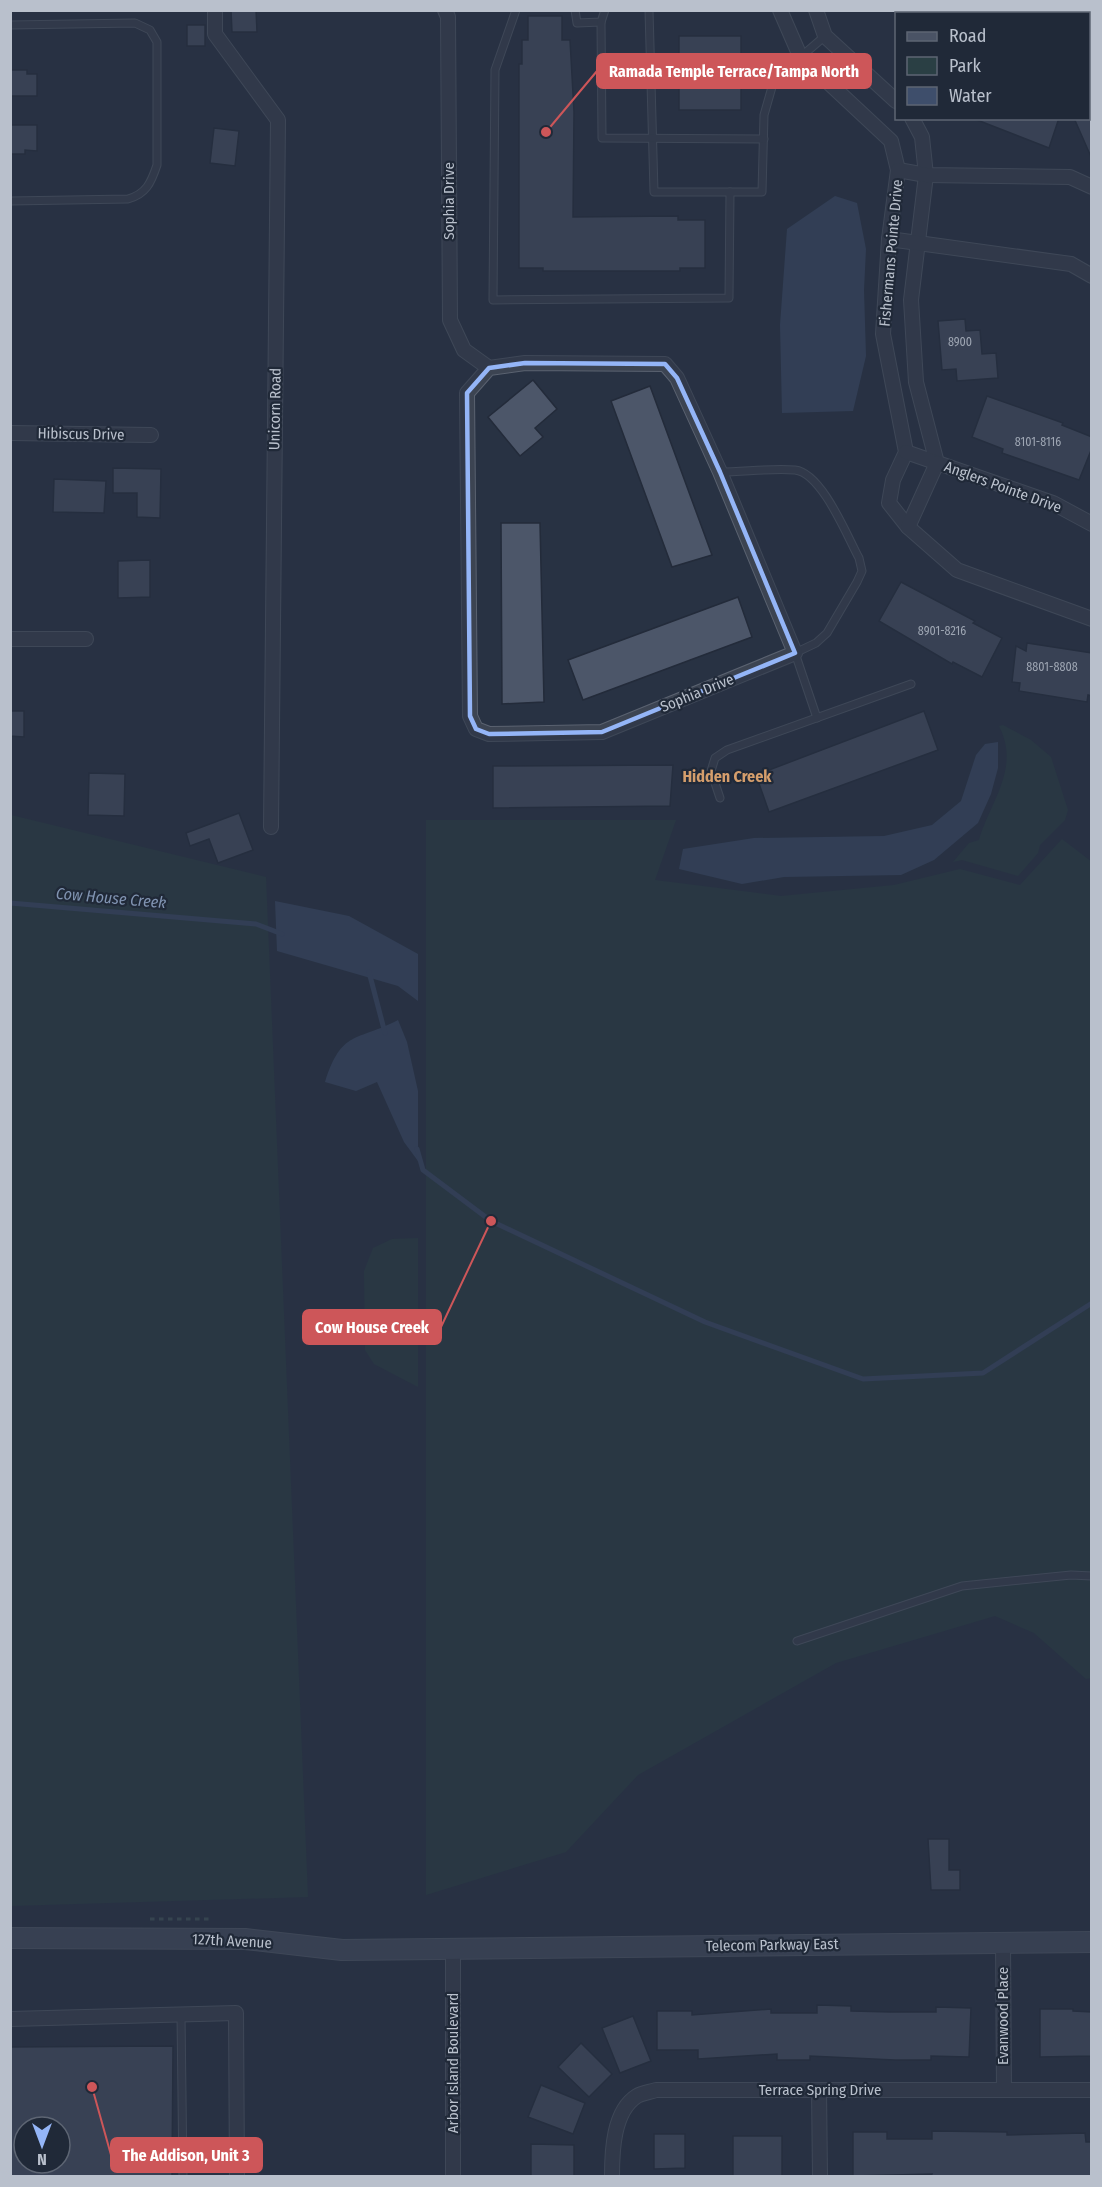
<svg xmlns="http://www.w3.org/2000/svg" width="1102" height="2187" font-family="'Fira Sans Condensed',sans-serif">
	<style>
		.green { fill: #2a3f44 }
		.water { fill: #3e4e6b }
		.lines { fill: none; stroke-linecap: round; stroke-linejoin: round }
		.stream { stroke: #3e4e6b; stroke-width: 5 }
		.building { fill: #4c5669; stroke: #232b3a; stroke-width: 1.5; fill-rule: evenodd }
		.lane-casing { stroke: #5a6270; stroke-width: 9 }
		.street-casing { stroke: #5a6270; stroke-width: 16 }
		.secondary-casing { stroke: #5a6270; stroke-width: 22 }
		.path { stroke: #485c60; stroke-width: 3; stroke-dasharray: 4.5 4.5; stroke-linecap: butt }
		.lane { stroke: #3c4452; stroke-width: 7 }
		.street { stroke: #3c4452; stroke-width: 14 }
		.secondary { stroke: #4a5365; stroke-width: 20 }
		.marked { fill: none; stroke: #94b5f7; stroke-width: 4.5; stroke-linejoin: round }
		.labels { text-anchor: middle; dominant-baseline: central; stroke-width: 4.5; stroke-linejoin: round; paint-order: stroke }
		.number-label { font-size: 12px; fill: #9ea6b3 }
		.street-label { font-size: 15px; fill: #b9c0cc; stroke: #202938 }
		.neighbourhood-label { font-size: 16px; font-weight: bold; fill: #d59e6c; stroke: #202938 }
		.water-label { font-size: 16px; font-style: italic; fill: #8194b2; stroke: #202938 }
		.leader { fill: none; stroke: #cd5659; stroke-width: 2 }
		.callout-dot { fill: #cd5659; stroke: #202938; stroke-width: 2 }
		.callout { fill: #cd5659; stroke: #cd5659; stroke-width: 2 }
		.callout-label { font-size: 16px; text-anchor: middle; font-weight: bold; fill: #fff }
	</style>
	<rect width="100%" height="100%" fill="#283243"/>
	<g class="green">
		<polygon points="943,11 1091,11 1091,31 1089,31 1088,14 958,14"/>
		<path d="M1003 725 1031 740 1051 757 1068 810 1065 820 1040 845 1038 853 1018 876 962 860 953 862 969 843 979 840C990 802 1021 768 999 726Z"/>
		<polygon points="11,815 266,877 308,1897 11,1906"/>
		<polygon points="426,820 676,820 655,880 781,896 894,885 960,869 1020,885 1062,839 1092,862 1091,1678 1086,1679 1034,1633 995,1616 836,1663 638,1775 566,1852 426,1895"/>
		<polygon points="418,1238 418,1387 374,1364 365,1350 364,1271 373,1248 392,1239"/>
	</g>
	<g class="water">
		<polygon points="835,196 857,203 866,249 864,290 866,356 853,411 782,413 780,325 787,229"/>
		<polygon points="998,742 998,768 991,794 978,823 934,860 901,875 784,877 742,884 679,869 683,849 754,838 884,836 932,825 961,801 976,755 985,744"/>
		<polygon points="275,901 349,916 418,954 418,1001 398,986 277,951"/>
		<path d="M398 1020 407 1042 418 1091V1161L404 1142 377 1082 356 1091 325 1082C342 1029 356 1042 398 1020Z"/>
	</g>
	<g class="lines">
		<g class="stream">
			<polyline points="10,903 256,924 282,934"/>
			<polyline points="369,972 385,1033"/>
			<polyline points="417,1149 423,1170 491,1221 705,1322 863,1379 983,1373 1092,1303"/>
		</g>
	</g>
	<g class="building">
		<polygon points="231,10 256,10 257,32 232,32"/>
		<polygon points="528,16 562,16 562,40 570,40 574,112 573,217 678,216 678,220 705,220 705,268 680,268 680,271 543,271 543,268 519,268 519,64 522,64 522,40 528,40"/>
		<rect x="187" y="25" width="18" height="21"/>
		<rect x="679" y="36" width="62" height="74"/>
		<polygon points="10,70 27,70 27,74 37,74 37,96 10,96"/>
		<polygon points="972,118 1059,118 1049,148"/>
		<polygon points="1074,118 1092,118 1092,159"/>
		<polygon points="10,125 37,125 37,151 25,150 25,154 10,154"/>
		<polygon points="214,128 239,131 235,166 210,163"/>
		<polygon points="965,319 966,331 980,330 982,354 996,353 998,378 957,381 956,369 942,370 938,321"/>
		<polygon points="533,380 557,409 535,428 543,437 520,456 488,417"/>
		<polygon points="650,386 712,555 672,567 611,401"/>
		<polygon points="987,396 1063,423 1062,425 1092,437 1092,448 1079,480 1002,453 1003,449 972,437"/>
		<polygon points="113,468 161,469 160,518 137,517 137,493 113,493"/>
		<polygon points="54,479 106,481 104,513 53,512"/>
		<polygon points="501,523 540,523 544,702 502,704"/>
		<polygon points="150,560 150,597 118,598 118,561"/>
		<polygon points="901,582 975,621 973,623 1002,638 982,677 953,662 952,664 879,621"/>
		<polygon points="738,597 752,637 583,700 568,660"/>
		<polygon points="1027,643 1092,653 1092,696 1088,695 1087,702 1019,691 1020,683 1012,682 1016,646 1026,651"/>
		<polygon points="10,711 24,711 24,737 10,736"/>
		<polygon points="924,711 938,750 769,812 756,775"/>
		<polygon points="673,765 670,806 493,808 493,766"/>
		<polygon points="89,773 125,774 124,816 88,815"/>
		<polygon points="239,813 253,850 218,863 209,839 190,846 186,833"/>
		<polygon points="928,1839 949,1839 949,1870 960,1870 960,1890 931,1890"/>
		<polygon points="817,2005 851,2006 851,2011 891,2012 936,2012 936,2007 971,2008 969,2057 931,2056 931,2060 895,2060 810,2056 810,2060 777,2060 777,2054 698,2059 698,2050 657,2050 657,2011 692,2011 692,2015 771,2009 771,2013 817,2013"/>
		<polygon points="1040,2009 1073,2009 1073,2011 1092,2012 1092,2056 1040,2057"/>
		<polygon points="633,2016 651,2061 620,2073 602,2028"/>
		<polygon points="581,2043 612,2074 589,2097 558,2067"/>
		<path d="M173 2046 172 2176H10V2047ZM24 2127H60V2163H24Z"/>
		<polygon points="541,2085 585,2103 573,2134 528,2117"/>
		<polygon points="932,2131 1007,2132 1007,2135 1085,2133 1086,2142 1092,2142 1092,2176 931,2176 932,2174 853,2176 853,2132 887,2132 887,2139 932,2139"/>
		<polygon points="654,2134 685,2134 685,2168 654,2169"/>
		<rect x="733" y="2136" width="49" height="40"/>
		<polygon points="531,2144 574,2145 574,2176 531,2176"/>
	</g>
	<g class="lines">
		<defs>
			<g id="lane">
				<polyline points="516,10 495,70 493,300 729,298 730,192"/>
				<polyline points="575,10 577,23 601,22 605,10"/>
				<polyline points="649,10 654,192 762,192 764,115 774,80 825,36"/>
				<polyline points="601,22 602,138 764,139"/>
				<path d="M10 25 135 23 150 30 157 42V165C151 183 146 194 128 199L10 201"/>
				<path d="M720 472C744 472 771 468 795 470 822 473 847 536 859 558L862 571 857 582 827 633 816 643 795 653 817 718"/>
				<polyline points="720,798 711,771 715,758 727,750 911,684"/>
				<polyline points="797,1641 962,1586 1071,1575 1092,1576"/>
				<polyline points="181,2015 183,2176"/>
			</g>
			<g id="street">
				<polyline points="215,10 215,34 278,120 271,827"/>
				<polyline points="445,10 448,17 450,320 464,350 489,368 467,393 470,716 476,729 489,734 602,732 795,653 720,472 677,378 665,364 525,363 489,368"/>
				<polyline points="780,10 800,56 891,141 898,170 889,239 883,334 906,452 893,480 889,503 908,527 957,570 1092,619"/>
				<polyline points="816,10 825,36 896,101"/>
				<polyline points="912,118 922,137 926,175 911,300 916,382 937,463"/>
				<polyline points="898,170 926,175 1070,177 1092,187"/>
				<polyline points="889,239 1071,264 1092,276"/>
				<polyline points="10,433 151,435"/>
				<polyline points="906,452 1053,503 1092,524"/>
				<polyline points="908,527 937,463"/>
				<polyline points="10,639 86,639"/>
				<polyline points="1003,1942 1004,2090"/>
				<polyline points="453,1949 453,2176"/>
				<polyline points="10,2019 236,2013 237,2176"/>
				<polyline points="819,2090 820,2176"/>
				<path d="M612 2176C612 2152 613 2111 637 2096 642 2093 650 2092 656 2090H1092"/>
			</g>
			<polyline id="secondary" points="10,1938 245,1939 342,1950 1092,1942"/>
		</defs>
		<use href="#lane" class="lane-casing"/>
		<use href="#street" class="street-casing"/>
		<use href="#secondary" class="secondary-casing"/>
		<polyline class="path" points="150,1919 213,1919"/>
		<use href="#lane" class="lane"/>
		<use href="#street" class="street"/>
		<use href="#secondary" class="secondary"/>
	</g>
	<path d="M0 0H1102V2187H0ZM525 363 665 364 677 378 720 472 795 653 602 732 489 734 476 729 470 716 467 393 489 368Z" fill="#283243" fill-opacity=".55" fill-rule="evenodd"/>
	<path class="marked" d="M525 363 665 364 677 378 720 472 795 653 602 732 489 734 476 729 470 716 467 393 489 368Z"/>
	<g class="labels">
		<g class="number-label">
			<text x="960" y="342">8900</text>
			<text x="1038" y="442">8101-8116</text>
			<text x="942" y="631">8901-8216</text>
			<text x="1052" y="667">8801-8808</text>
		</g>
		<g class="street-label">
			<text transform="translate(449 201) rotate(-90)">Sophia Drive</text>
			<text transform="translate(891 253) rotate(-85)">Fishermans Pointe Drive</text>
			<text transform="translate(275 409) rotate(-89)">Unicorn Road</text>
			<text transform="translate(81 434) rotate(1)">Hibiscus Drive</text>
			<text transform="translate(1003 487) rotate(20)">Anglers Pointe Drive</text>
			<text transform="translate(697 693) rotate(-22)">Sophia Drive</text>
			<text transform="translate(232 1941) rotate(3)">127th Avenue</text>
			<text transform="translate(772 1945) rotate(-1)">Telecom Parkway East</text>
			<text transform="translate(1003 2016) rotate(-90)">Evanwood Place</text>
			<text transform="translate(453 2063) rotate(-90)">Arbor Island Boulevard</text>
			<text x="820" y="2090">Terrace Spring Drive</text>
		</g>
		<g class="neighbourhood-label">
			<text x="727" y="776">Hidden Creek</text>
		</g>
		<g class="water-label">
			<text transform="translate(111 898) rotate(5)">Cow House Creek</text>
		</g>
	</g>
	<path class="leader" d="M546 132L597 71M491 1221L441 1327M92 2087L111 2155"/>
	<g class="callout-dot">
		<circle cx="546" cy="132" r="6"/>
		<circle cx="491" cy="1221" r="6"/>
		<circle cx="92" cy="2087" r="6"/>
	</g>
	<g class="callout">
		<rect x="597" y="54" width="274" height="34" rx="6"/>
		<rect x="303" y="1310" width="138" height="34" rx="6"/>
		<rect x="111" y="2138" width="151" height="34" rx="6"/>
	</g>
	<g class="callout-label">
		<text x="734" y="77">Ramada Temple Terrace/Tampa North</text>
		<text x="372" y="1333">Cow House Creek</text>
		<text x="186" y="2161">The Addison, Unit 3</text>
	</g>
	<rect width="1102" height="2187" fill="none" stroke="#b9c0cc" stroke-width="24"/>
	<rect x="895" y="12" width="195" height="108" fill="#202938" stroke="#5d6573" stroke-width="1.5"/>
	<rect x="907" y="32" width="30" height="9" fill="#4a5365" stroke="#5d6573" stroke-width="1.5"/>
	<text x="949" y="42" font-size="18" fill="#b9c0cc">Road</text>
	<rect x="907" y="57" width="30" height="18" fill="#2a3f44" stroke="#5d6573" stroke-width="1.5"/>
	<text x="949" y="72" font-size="18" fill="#b9c0cc">Park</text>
	<rect x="907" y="87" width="30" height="18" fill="#3e4e6b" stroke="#5d6573" stroke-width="1.5"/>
	<text x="949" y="102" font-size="18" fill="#b9c0cc">Water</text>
	<g transform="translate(42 2145) rotate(180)"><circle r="28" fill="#202938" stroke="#5d6573" stroke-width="1.5"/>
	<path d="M0-4.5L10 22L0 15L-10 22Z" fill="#94b5f7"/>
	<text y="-9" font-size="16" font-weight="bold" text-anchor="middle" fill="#b9c0cc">N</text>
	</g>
</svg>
